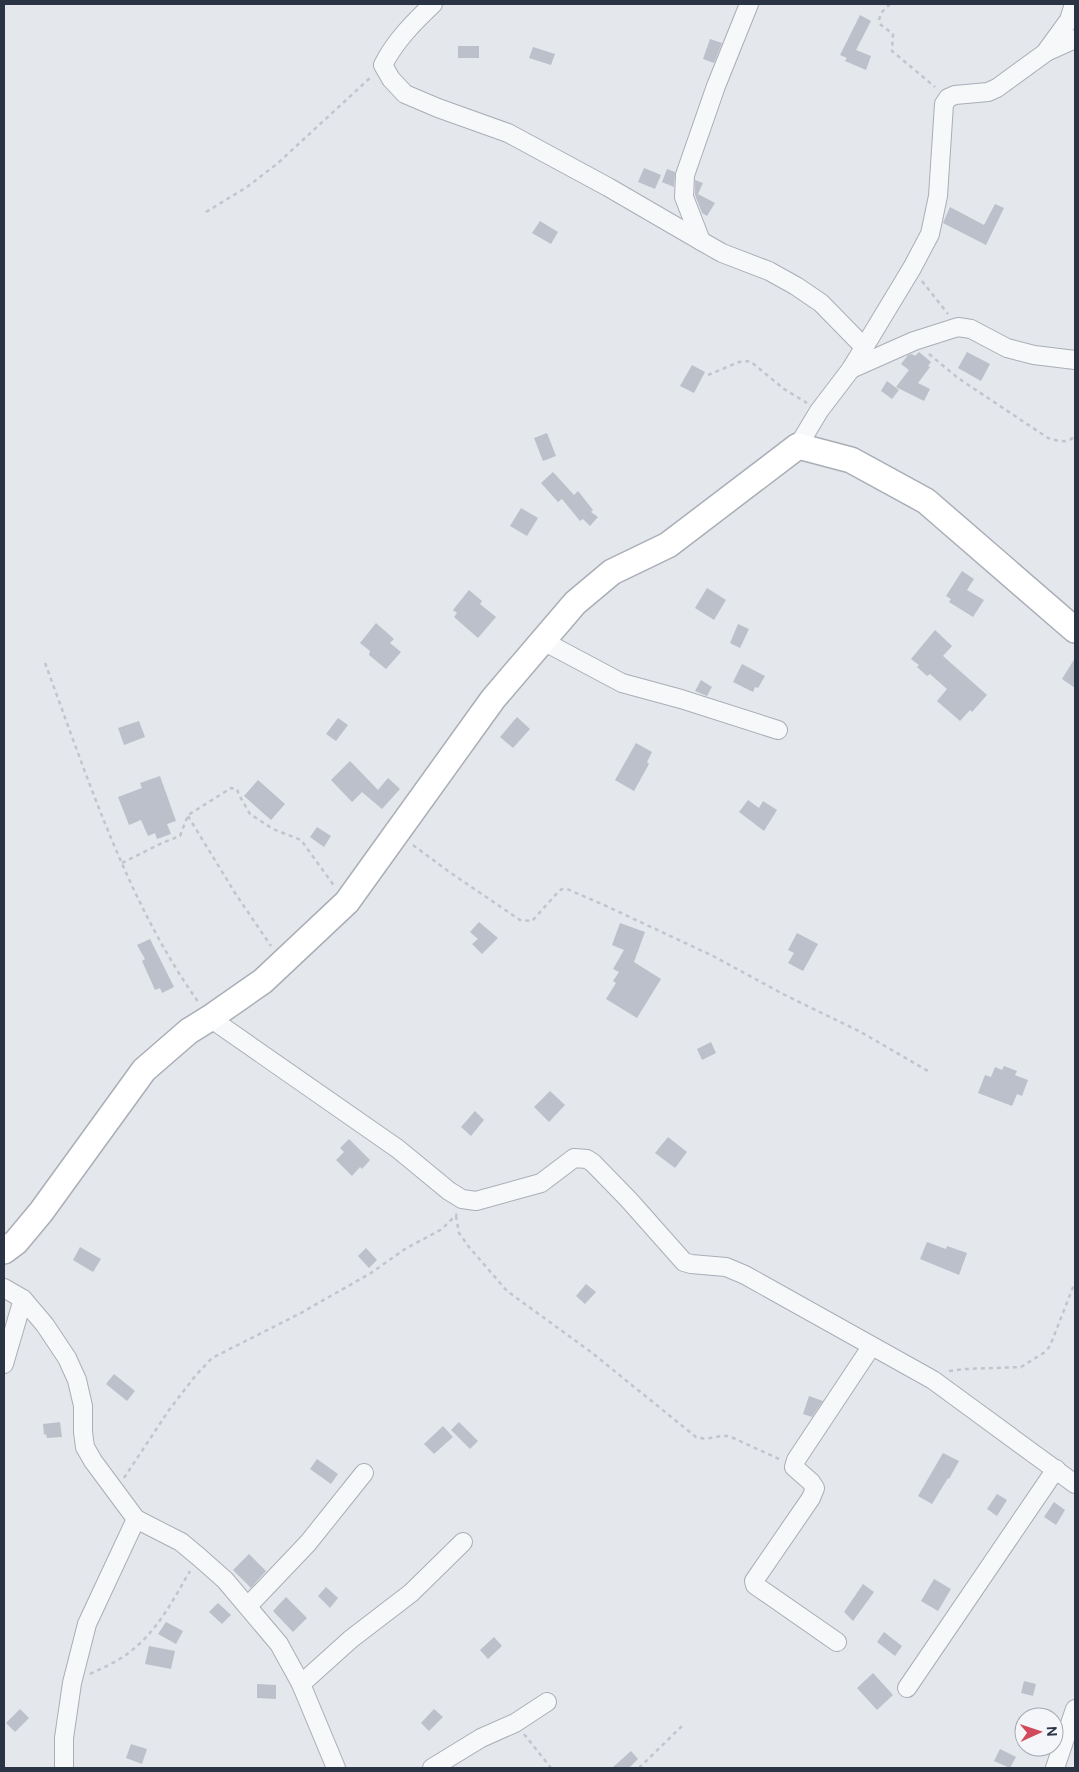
<svg xmlns="http://www.w3.org/2000/svg" width="1079" height="1772" font-family="'DM Sans',sans-serif">
	<style>
		.building { fill: #bbc0ca }
		.lines { fill: none; stroke-linecap: round; stroke-linejoin: round }
		.street-casing { stroke: #a9aeb7; stroke-width: 20 }
		.secondary-casing { stroke: #a9aeb7; stroke-width: 28 }
		.path { stroke: #c2c5cb; stroke-width: 2.5; stroke-dasharray: 4 4; stroke-linecap: butt }
		.street { stroke: #f7f8fa; stroke-width: 18 }
		.secondary { stroke: #fff; stroke-width: 25 }
	</style>
	<rect width="100%" height="100%" fill="#e4e7ec"/>
	<g class="building">
		<polygon points="860,15 871,21 856,50 871,56 866,70 845,61 847,58 840,55"/>
		<polygon points="710,39 722,43 714,63 703,59"/>
		<rect x="458" y="46" width="21" height="12"/>
		<polygon points="533,47 555,54 551,65 529,58"/>
		<polygon points="644,168 661,175 655,189 638,182"/>
		<polygon points="667,169 675,172 674,187 662,182"/>
		<polygon points="695,180 703,183 698,194 715,203 707,216 702,213 695,195"/>
		<polygon points="995,204 1004,208 986,245 943,223 950,207 984,225"/>
		<polygon points="540,221 558,232 551,244 532,233"/>
		<polygon points="919,352 931,362 928,366 930,367 918,383 930,389 924,401 896,387 909,370 901,364 908,355 912,354 915,356"/>
		<polygon points="967,352 990,364 981,381 958,368"/>
		<polygon points="692,365 705,372 694,393 680,386"/>
		<polygon points="887,381 899,390 892,399 881,391"/>
		<polygon points="547,433 556,456 543,461 534,438"/>
		<polygon points="553,472 574,495 578,491 593,510 591,512 598,517 590,526 583,519 580,521 562,499 558,502 541,483"/>
		<polygon points="521,508 538,518 527,536 510,526"/>
		<polygon points="962,571 974,579 967,590 984,600 973,617 949,602 951,599 946,596"/>
		<polygon points="707,588 726,600 714,620 695,608"/>
		<polygon points="469,590 482,601 480,604 496,617 478,638 454,617 457,613 453,610"/>
		<polygon points="376,623 394,639 390,643 401,652 386,669 369,655 370,651 360,643"/>
		<polygon points="738,624 749,629 740,648 730,643"/>
		<polygon points="935,630 952,646 943,656 987,695 972,712 970,710 960,721 937,701 947,689 930,674 927,676 917,667 919,665 911,659"/>
		<polygon points="1075,658 1075,688 1062,679"/>
		<polygon points="742,664 765,676 758,688 755,687 753,692 733,682"/>
		<polygon points="701,680 712,687 707,696 695,691"/>
		<polygon points="517,717 530,729 513,748 500,737"/>
		<polygon points="338,718 348,725 336,741 326,734"/>
		<polygon points="139,721 145,737 124,745 118,728"/>
		<polygon points="636,743 652,752 647,762 649,764 634,791 615,780"/>
		<polygon points="350,761 378,790 388,778 400,789 382,809 362,792 352,802 331,780"/>
		<polygon points="160,776 176,821 167,824 171,834 157,839 155,833 148,836 141,820 129,825 118,797 142,788 140,783"/>
		<polygon points="258,780 285,804 271,820 244,796"/>
		<polygon points="748,800 759,808 763,801 777,810 764,831 739,812"/>
		<polygon points="317,827 331,836 324,847 310,837"/>
		<polygon points="479,922 498,938 482,954 472,944 478,939 470,932"/>
		<polygon points="620,923 645,932 634,962 661,979 637,1018 606,999 616,983 613,981 619,972 613,969 624,950 612,945"/>
		<polygon points="797,933 818,944 803,971 788,963 794,953 788,950"/>
		<polygon points="150,939 174,987 162,993 160,988 155,990 142,961 145,959 137,945"/>
		<polygon points="711,1042 716,1053 702,1060 697,1049"/>
		<polygon points="1004,1066 1017,1071 1015,1075 1028,1080 1022,1096 1017,1094 1012,1106 978,1093 985,1075 991,1077 995,1067 1002,1070"/>
		<polygon points="550,1091 565,1105 549,1122 534,1107"/>
		<polygon points="475,1111 484,1120 471,1136 461,1127"/>
		<polygon points="668,1137 687,1152 675,1168 655,1153"/>
		<polygon points="349,1139 370,1160 362,1169 360,1167 352,1176 336,1160 344,1152 340,1148"/>
		<polygon points="927,1242 946,1249 947,1246 967,1253 959,1275 920,1259"/>
		<polygon points="80,1247 101,1259 93,1272 73,1260"/>
		<polygon points="366,1248 377,1260 369,1268 358,1256"/>
		<polygon points="586,1284 596,1292 585,1304 576,1296"/>
		<polygon points="114,1374 135,1391 127,1401 106,1384"/>
		<polygon points="809,1396 823,1401 812,1417 803,1414"/>
		<polygon points="60,1422 62,1437 47,1438 46,1434 44,1435 43,1424"/>
		<polygon points="459,1422 478,1441 470,1449 451,1430"/>
		<polygon points="443,1426 453,1437 434,1454 424,1444"/>
		<polygon points="943,1453 959,1461 949,1479 948,1478 932,1504 918,1496"/>
		<polygon points="317,1459 338,1474 331,1484 310,1469"/>
		<polygon points="997,1494 1007,1500 997,1516 987,1509"/>
		<polygon points="1054,1502 1065,1510 1056,1525 1044,1517"/>
		<polygon points="249,1554 266,1571 251,1588 233,1570"/>
		<polygon points="934,1579 951,1589 938,1611 921,1601"/>
		<polygon points="863,1584 874,1592 853,1621 844,1612"/>
		<polygon points="326,1587 338,1598 330,1608 318,1596"/>
		<polygon points="286,1597 307,1618 293,1632 273,1611"/>
		<polygon points="218,1603 231,1615 222,1624 209,1612"/>
		<polygon points="166,1622 183,1631 176,1644 158,1634"/>
		<polygon points="884,1632 902,1646 895,1656 877,1642"/>
		<polygon points="494,1637 502,1646 488,1659 480,1650"/>
		<polygon points="149,1646 175,1651 171,1669 145,1664"/>
		<polygon points="873,1673 893,1695 877,1710 857,1688"/>
		<polygon points="1024,1681 1036,1684 1033,1696 1021,1693"/>
		<polygon points="257,1684 276,1685 276,1699 257,1698"/>
		<polygon points="20,1709 29,1718 15,1732 6,1723"/>
		<polygon points="434,1709 443,1717 429,1731 421,1723"/>
		<polygon points="131,1744 147,1749 142,1764 126,1758"/>
		<polygon points="1000,1749 1016,1757 1010,1768 994,1761"/>
		<polygon points="631,1751 638,1759 629,1768 612,1768"/>
	</g>
	<g class="lines">
		<defs>
			<g id="street">
				<path d="M433 4C414 22 395 41 383 65L391 79 405 94 438 108 508 133 608 187 701 241 722 253 769 271 796 286 821 303 864 347"/>
				<polyline points="1046,52 1075,39"/>
				<polyline points="701,241 684,197 685,175 716,86 749,4"/>
				<polyline points="851,369 914,341 958,327 971,329 1007,348 1034,355 1075,360"/>
				<polyline points="798,446 819,411 851,369 912,268 930,234 938,196 944,104 948,98 955,95 988,92 997,88 1045,53 1069,20 1074,4"/>
				<polyline points="543,641 622,683 681,699 778,730"/>
				<polyline points="210,1018 398,1149 449,1191 462,1199 476,1201 541,1183 574,1158 587,1159 593,1163 629,1200 684,1262 691,1264 726,1267 745,1275 933,1380 1075,1484"/>
				<polyline points="4,1288 23,1299 45,1325 67,1358 77,1380 83,1406 83,1432 85,1447 93,1461 136,1519 181,1542 199,1557 225,1580 279,1644 301,1684 336,1768"/>
				<polyline points="4,1364 23,1299"/>
				<polyline points="248,1606 308,1543 364,1473"/>
				<polyline points="837,1642 755,1585 754,1581 811,1498 815,1488 811,1482 794,1467 796,1460 871,1347"/>
				<polyline points="301,1684 351,1639 411,1593 463,1542"/>
				<polyline points="907,1688 1056,1469"/>
				<polyline points="64,1768 64,1738 72,1683 87,1624 136,1519"/>
				<polyline points="432,1768 481,1738 515,1723 547,1702"/>
				<polyline points="1055,1768 1075,1709"/>
			</g>
			<polyline id="secondary" points="4,1251 16,1242 41,1212 144,1070 189,1031 210,1018 263,981 347,902 493,699 575,603 612,572 668,545 798,446 851,460 926,501 1075,630"/>
		</defs>
		<use href="#street" class="street-casing"/>
		<use href="#secondary" class="secondary-casing"/>
		<g class="path">
			<polyline points="890,4 881,13 879,20 881,25 893,34 892,51 935,87"/>
			<polyline points="206,212 247,187 278,163 371,77"/>
			<polyline points="922,281 948,314"/>
			<path d="M929 354 958 378 1048 438C1058 441 1067 444 1075 436"/>
			<polyline points="708,375 739,362 750,361 784,389 807,403"/>
			<path d="M45 663C87 776 128 904 199 1003"/>
			<polyline points="188,816 235,893 271,946"/>
			<polyline points="413,845 448,871 520,920 532,921 559,891 562,889 567,889 604,905 713,956 783,994 859,1031 928,1071"/>
			<polyline points="122,863 162,843 180,836 188,815 231,788 237,789 239,795 250,814 273,829 301,840 335,887"/>
			<path d="M456 1216 459 1233 469 1247 507 1291 591 1352 696 1437C708 1441 717 1435 729 1436L779 1459"/>
			<polyline points="949,1371 966,1369 1021,1367 1045,1352 1050,1346 1075,1282"/>
			<polyline points="124,1478 169,1410 196,1375 212,1358 299,1314 371,1273 405,1249 442,1229 457,1214"/>
			<path d="M90 1674C104 1667 119 1661 131 1651 158 1630 173 1600 190 1571"/>
			<polyline points="524,1734 551,1768"/>
			<polyline points="639,1768 682,1726"/>
		</g>
		<use href="#street" class="street"/>
		<use href="#secondary" class="secondary"/>
	</g>
	<rect width="1079" height="1772" fill="none" stroke="#2b3445" stroke-width="10"/>
	<g transform="translate(1039 1732) rotate(87)"><circle r="24" fill="#f4f6f9" stroke="#a4a8b1"/>
	<path d="M0-4L9 19L0 12L-9 19Z" fill="#d1495b"/>
	<text y="-8" font-size="14" font-weight="bold" text-anchor="middle" fill="#2b3445">N</text>
	</g>
</svg>
